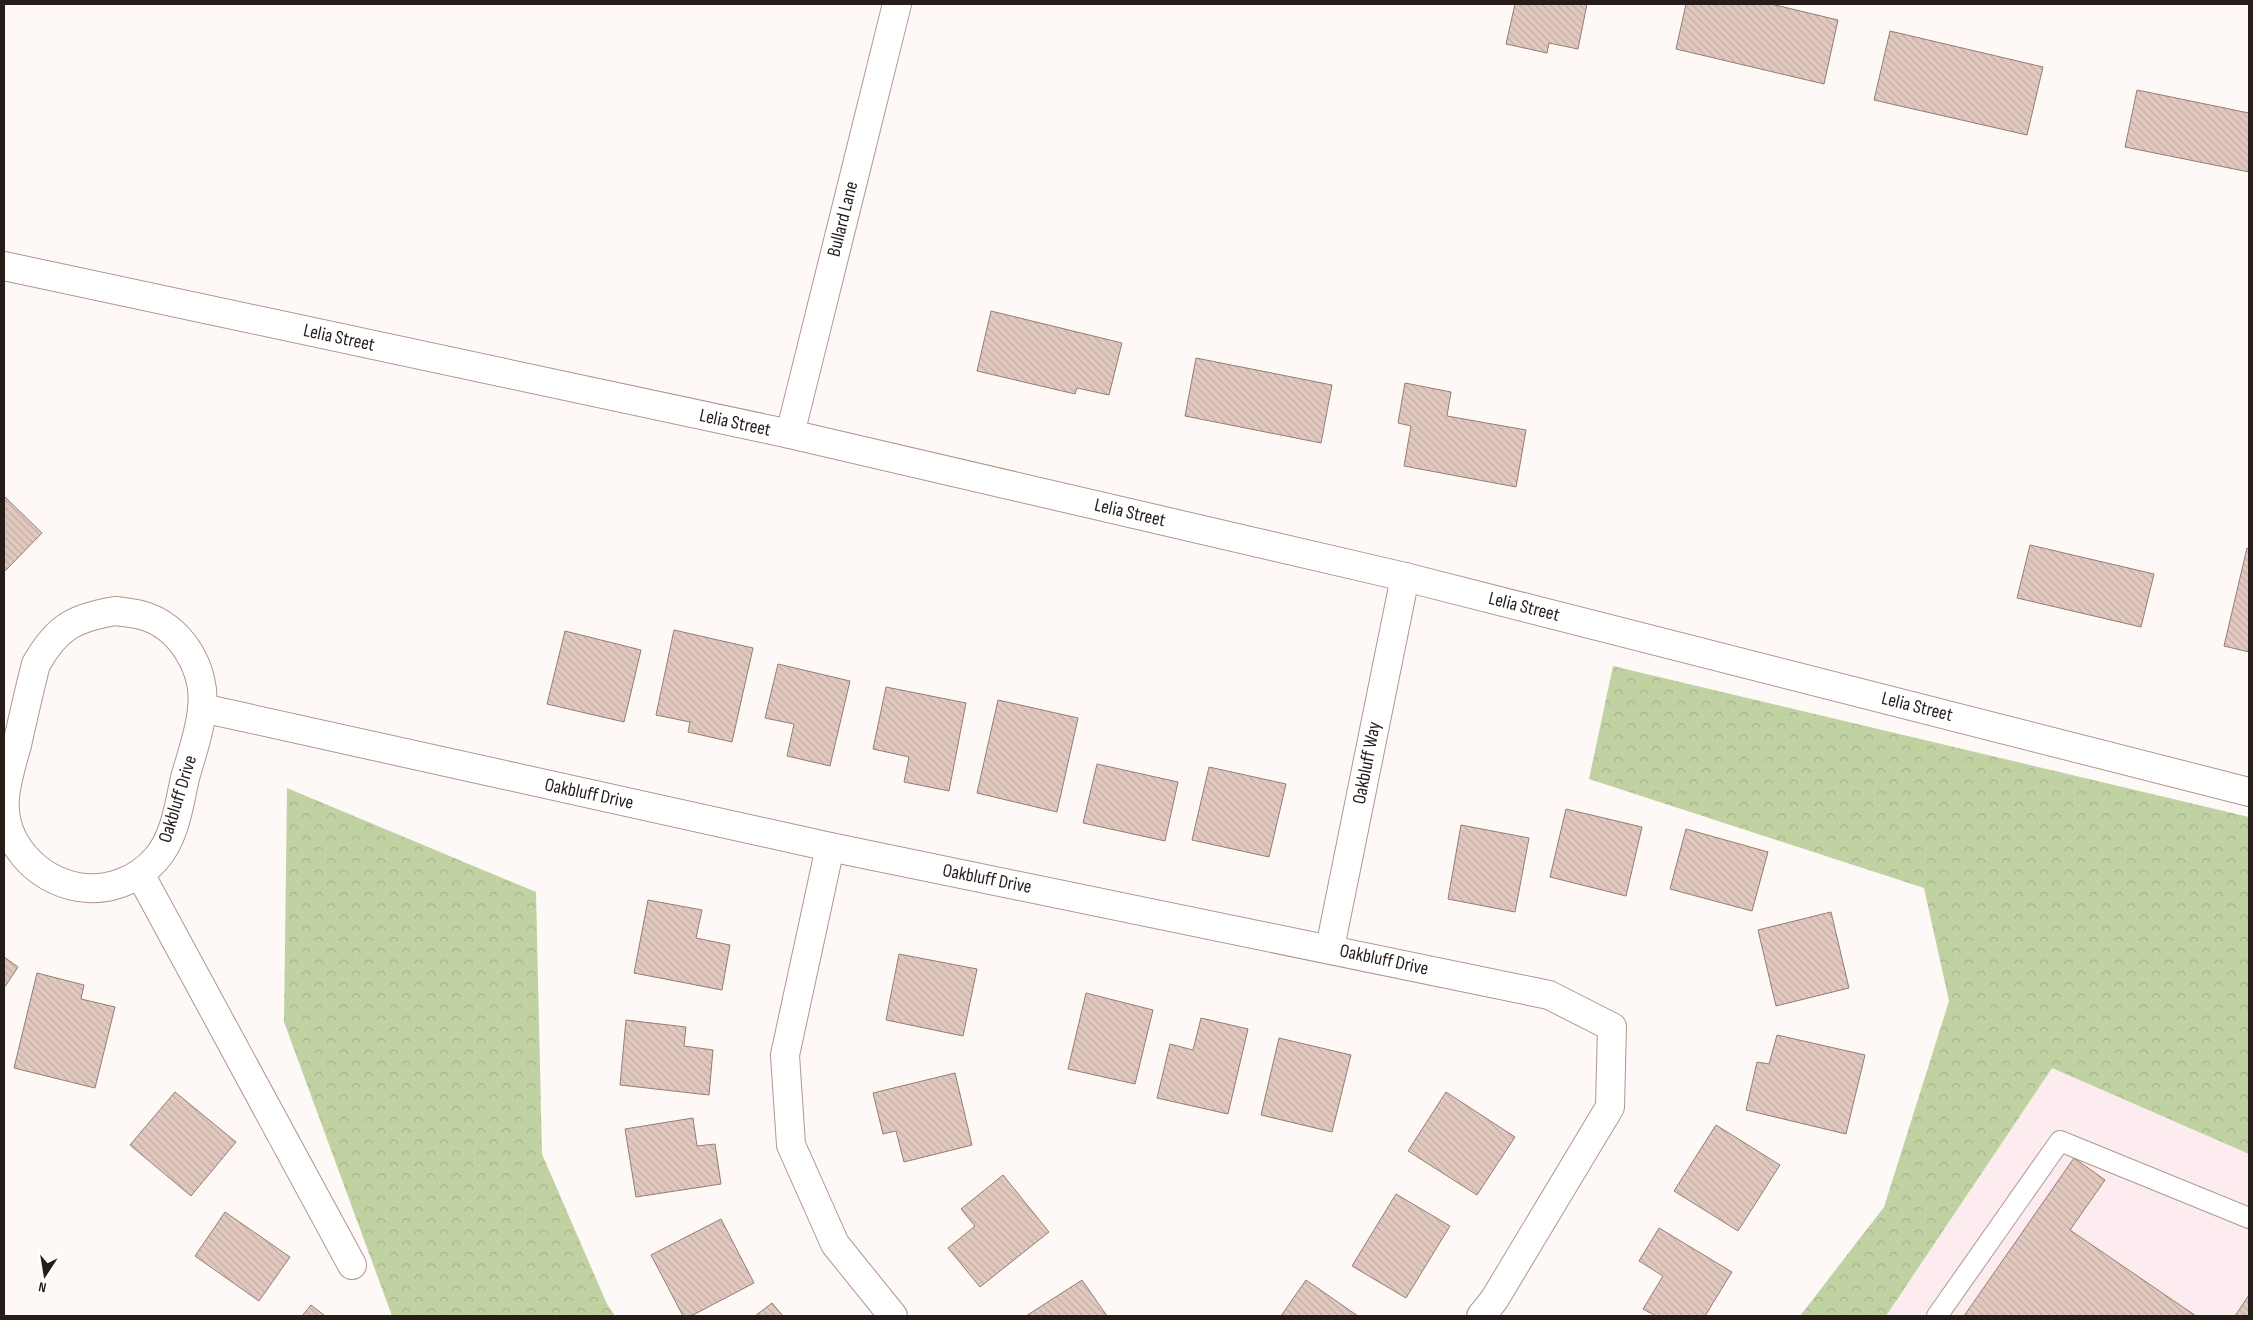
<svg xmlns="http://www.w3.org/2000/svg" width="2253" height="1320" font-family="'Sofia Sans Condensed',sans-serif">
	<style>
		.commercial { fill: #fcecef }
		.forest { fill: url(#forest-crowns) }
		.building { fill: url(#building-back-hatch); stroke: #947d74 }
		.lines { fill: none; stroke-linecap: round; stroke-linejoin: round }
		.lane-casing { stroke: #b0978e; stroke-width: 22 }
		.street-casing { stroke: #b0978e; stroke-width: 30 }
		.lane { stroke: #fff; stroke-width: 20 }
		.street { stroke: #fff; stroke-width: 28 }
		.labels { text-anchor: middle; dominant-baseline: central; stroke-width: 4; stroke-linejoin: round; paint-order: stroke }
		.street-label { font-size: 19px; fill: #261d1a; stroke: #fff }
	</style>
	<defs>
		<pattern id="forest-crowns" width="20" height="18" patternUnits="userSpaceOnUse" patternTransform="scale(1.25)"><rect width="20" height="18" fill="#c0d2a2"/><path d="M2 6a3 3 0 1 1 6 0M12 15a3 3 0 1 1 6 0" fill="none" stroke="#a5b48b"/></pattern>
		<pattern id="building-back-hatch" width="6" height="6" patternUnits="userSpaceOnUse" patternTransform="scale(1.25)"><rect width="6" height="6" fill="#e2c9bf"/><path d="M-1 5l2 2M0 0l6 6M5-1l2 2" fill="none" stroke="#c2aca4"/></pattern>
	</defs>
	<rect width="100%" height="100%" fill="#fef9f7"/>
	<polygon class="commercial" points="2052,1068 2249,1154 2249,1316 1886,1316"/>
	<g class="forest">
		<polygon points="1613,666 2249,817 2249,1154 2052,1068 1886,1316 1800,1316 1884,1207 1949,1001 1924,888 1589,779"/>
		<polygon points="287,788 536,892 542,1154 607,1304 615,1316 392,1316 284,1022"/>
	</g>
	<g class="building">
		<polygon points="1515,4 1587,4 1578,49 1549,43 1547,53 1506,44"/>
		<polygon points="1686,4 1771,4 1838,20 1824,84 1676,49"/>
		<polygon points="1890,31 2043,67 2027,135 1874,100"/>
		<polygon points="2137,90 2249,113 2249,172 2125,147"/>
		<polygon points="991,311 1122,343 1109,395 1077,388 1075,394 977,371"/>
		<polygon points="1196,358 1332,385 1321,443 1185,416"/>
		<polygon points="1405,383 1451,392 1447,416 1526,430 1516,487 1404,466 1411,426 1398,423"/>
		<polygon points="4,496 42,533 4,572"/>
		<polygon points="2030,545 2154,574 2141,627 2017,598"/>
		<polygon points="2247,548 2249,549 2249,652 2224,646"/>
		<polygon points="674,630 753,648 732,742 688,732 690,722 656,715"/>
		<polygon points="565,631 641,650 624,722 547,704"/>
		<polygon points="778,664 850,681 830,766 787,756 794,724 765,718"/>
		<polygon points="886,687 966,703 949,791 904,782 909,757 873,749"/>
		<polygon points="998,700 1078,718 1057,812 977,793"/>
		<polygon points="1097,764 1178,782 1165,841 1083,823"/>
		<polygon points="1209,767 1286,784 1269,857 1192,840"/>
		<polygon points="1566,809 1642,827 1626,896 1550,877"/>
		<polygon points="1461,825 1529,838 1515,912 1448,899"/>
		<polygon points="1686,829 1768,852 1752,911 1670,889"/>
		<polygon points="648,900 702,910 696,938 730,945 722,990 634,973"/>
		<polygon points="1831,912 1849,988 1776,1006 1758,930"/>
		<polygon points="899,954 977,969 963,1036 886,1020"/>
		<polygon points="4,957 18,967 4,988"/>
		<polygon points="37,973 84,985 81,999 115,1007 95,1088 14,1068"/>
		<polygon points="1086,993 1153,1010 1135,1084 1068,1069"/>
		<polygon points="1201,1018 1248,1029 1228,1114 1157,1098 1170,1044 1193,1050"/>
		<polygon points="626,1020 686,1027 684,1046 713,1050 709,1095 620,1085"/>
		<polygon points="1777,1035 1865,1055 1846,1134 1746,1110 1757,1062 1769,1064"/>
		<polygon points="1279,1038 1351,1055 1332,1132 1261,1115"/>
		<polygon points="955,1073 972,1145 904,1162 896,1131 883,1134 873,1093"/>
		<polygon points="175,1092 236,1142 191,1196 130,1145"/>
		<polygon points="1446,1092 1515,1137 1477,1195 1408,1151"/>
		<polygon points="693,1118 697,1146 715,1144 721,1184 636,1197 625,1129"/>
		<polygon points="1716,1125 1780,1165 1738,1231 1674,1191"/>
		<polygon points="2074,1158 2105,1180 2070,1230 2196,1316 1964,1316"/>
		<polygon points="1003,1175 1049,1232 980,1287 948,1248 975,1226 961,1209"/>
		<polygon points="1396,1194 1450,1226 1406,1298 1352,1266"/>
		<polygon points="225,1212 290,1257 259,1301 195,1256"/>
		<polygon points="721,1219 754,1283 691,1316 683,1316 651,1255"/>
		<polygon points="1659,1228 1732,1272 1705,1316 1656,1316 1643,1309 1663,1276 1639,1261"/>
		<polygon points="1082,1280 1107,1316 1026,1316"/>
		<polygon points="1306,1280 1358,1316 1281,1316"/>
		<polygon points="2249,1295 2249,1316 2235,1316"/>
		<polygon points="772,1303 783,1316 755,1316"/>
		<polygon points="311,1305 325,1316 302,1316"/>
	</g>
	<g class="lines">
		<defs>
			<polyline id="lane" points="1937,1316 2060,1141 2249,1218"/>
			<g id="street">
				<polyline points="4,266 790,434 1405,577 2249,792"/>
				<polyline points="790,434 897,4"/>
				<path d="M115 611C124 612 133 613 141 615 180 625 207 669 202 709 200 732 191 756 185 778 179 805 175 838 156 859 137 881 107 892 78 887 36 879 1 842 5 797 7 779 12 762 17 745 23 718 29 691 36 664 57 627 74 618 115 611Z"/>
				<polyline points="202,708 830,847 1549,995 1612,1027 1610,1107 1494,1300 1481,1316"/>
				<polyline points="830,847 785,1055 791,1145 835,1244 893,1316"/>
				<polyline points="140,874 352,1265"/>
				<polyline points="1330,948 1405,577"/>
			</g>
		</defs>
		<use href="#lane" class="lane-casing"/>
		<use href="#street" class="street-casing"/>
		<use href="#lane" class="lane"/>
		<use href="#street" class="street"/>
	</g>
	<g class="labels">
		<g class="street-label">
			<text transform="translate(843 219) rotate(-76)">Bullard Lane</text>
			<text transform="translate(339 338) rotate(12)">Lelia Street</text>
			<text transform="translate(735 423) rotate(12)">Lelia Street</text>
			<text transform="translate(1130 513) rotate(13)">Lelia Street</text>
			<text transform="translate(1524 607) rotate(14)">Lelia Street</text>
			<text transform="translate(1917 707) rotate(14)">Lelia Street</text>
			<text transform="translate(1367 763) rotate(-79)">Oakbluff Way</text>
			<text transform="translate(589 794) rotate(12)">Oakbluff Drive</text>
			<text transform="translate(178 799) rotate(-73)">Oakbluff Drive</text>
			<text transform="translate(987 879) rotate(11)">Oakbluff Drive</text>
			<text transform="translate(1384 960) rotate(12)">Oakbluff Drive</text>
		</g>
	</g>
	<rect width="2253" height="1320" fill="none" stroke="#261d1a" stroke-width="10"/>
	<g transform="translate(45 1275) rotate(192)" stroke="#ffffff" stroke-width="4" paint-order="stroke">
	<path d="M0-4L9 19L0 12L-9 19Z" fill="#261d1a"/>
	<text y="-8" font-size="14" font-weight="bold" text-anchor="middle" fill="#261d1a">N</text>
	</g>
</svg>
